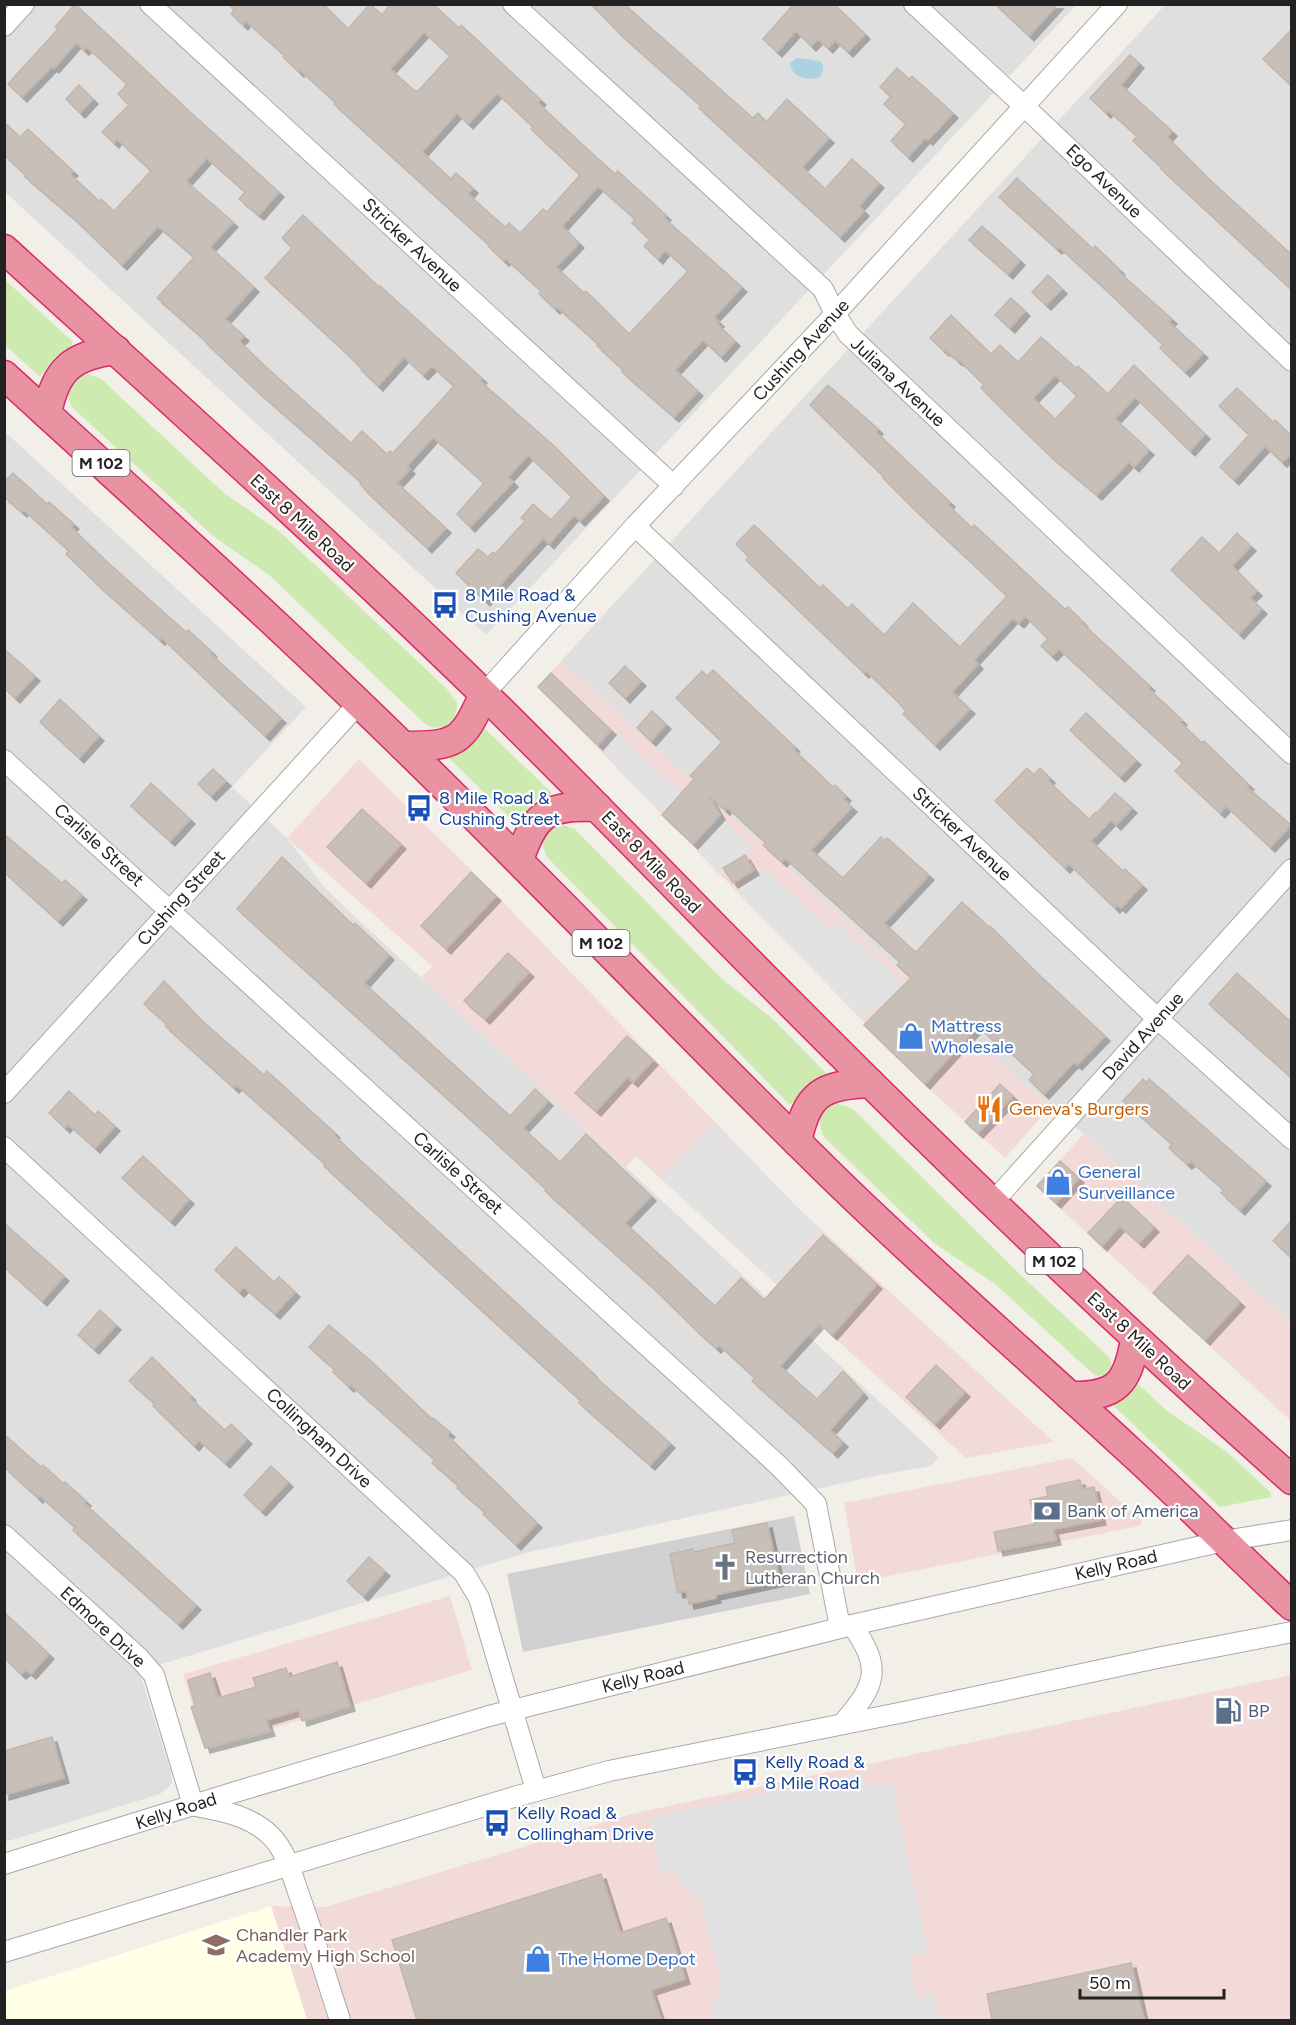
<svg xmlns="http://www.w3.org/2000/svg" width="1296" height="2025" font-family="Figtree,sans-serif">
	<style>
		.residential { fill: #e0dfdf }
		.commercial { fill: #f2dad9 }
		.education { fill: #ffffe5 }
		.religious { fill: #d0d0d0 }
		.grass { fill: #cdebb0 }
		.parking { fill: #e2e2e2 }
		.water { fill: #aad3df }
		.building { fill: #c7bfb8; stroke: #c4b6ab; stroke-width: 1.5; fill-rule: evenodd; filter: url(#shadow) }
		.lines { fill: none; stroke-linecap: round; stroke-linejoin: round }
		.minor-casing { stroke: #a9a9a9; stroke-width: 22 }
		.highway-casing { stroke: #dc2a67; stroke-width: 31 }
		.minor { stroke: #fff; stroke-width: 20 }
		.highway { stroke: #e892a2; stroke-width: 28 }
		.labels { text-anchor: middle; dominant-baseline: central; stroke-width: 4.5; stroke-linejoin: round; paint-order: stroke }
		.shield { fill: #fff; stroke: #646464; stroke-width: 1.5 }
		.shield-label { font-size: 16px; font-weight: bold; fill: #222 }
		.street-label { font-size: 18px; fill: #222; stroke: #fff }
		.transit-label { font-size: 18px; fill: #164399; stroke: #fff; text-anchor: start }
		.shop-label { font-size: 18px; fill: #366cbe; stroke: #fff; text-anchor: start }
		.food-label { font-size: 18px; fill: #c56008; stroke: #fff; text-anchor: start }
		.service-label { font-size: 18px; fill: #4e5e75; stroke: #fff; text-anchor: start }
		.worship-label { font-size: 18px; fill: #5b616d; stroke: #fff; text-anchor: start }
		.education-label { font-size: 18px; fill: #785e54; stroke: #fff; text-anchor: start }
	</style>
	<defs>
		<filter id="shadow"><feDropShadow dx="5" dy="5" stdDeviation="0" flood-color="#0004"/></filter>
	</defs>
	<rect width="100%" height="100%" fill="#f2efe9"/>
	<g class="residential">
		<polygon points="4,5 1076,5 486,635 5,192"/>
		<polygon points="1165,5 1291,5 1291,1323 1084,1134 1050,1107 561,661"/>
		<polygon points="4,431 306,707 232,787 287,838 324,887 352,914 939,1457 931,1466 875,1476 530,1552 139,1671 171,1772 172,1782 169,1787 160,1794 5,1842"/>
	</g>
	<g class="commercial">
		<polygon points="561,661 1050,1107 1005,1158 926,1086 538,687"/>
		<polygon points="359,759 498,897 799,1209 1054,1442 966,1458 636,1156 626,1167 421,978 432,966 287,838"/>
		<polygon points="1084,1134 1291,1323 1291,1421 1036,1186"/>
		<polygon points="1072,1458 1142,1521 1140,1526 858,1582 844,1503"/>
		<polygon points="450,1596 472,1670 205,1748 183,1674"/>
		<polygon points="1291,1675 1291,2020 307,2020 271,1906 325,1907 635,1813"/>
	</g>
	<polygon class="education" points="271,1906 307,2020 5,2020 5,1991"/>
	<polygon class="religious" points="794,1516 810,1594 523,1652 507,1574"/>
	<g class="grass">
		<polygon points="4,279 72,341 72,347 56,356 40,377 5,345"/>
		<path d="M88 374 101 379 224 493 279 531 447 689 457 703C458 723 441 735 424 723L269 575 213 536 76 411C62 397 68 378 88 374Z"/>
		<path d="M484 728 551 792 550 796C534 802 526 811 516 824L449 758 470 746Z"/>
		<path d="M561 824 575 829 722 979 773 1019 827 1074 806 1085 795 1102 789 1104 547 857C539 841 544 829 561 824Z"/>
		<path d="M837 1103 853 1109 1029 1283 1106 1354C1112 1360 1114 1366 1107 1374L1097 1376 1092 1373 995 1284 935 1244 824 1137C816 1123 819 1107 837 1103Z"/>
		<polygon points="1138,1384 1166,1410 1227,1452 1270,1492 1271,1497 1220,1507 1114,1406 1116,1402 1128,1396"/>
	</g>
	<g class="parking">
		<polygon points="613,731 681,793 661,813 599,746"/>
		<polygon points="720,816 752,846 745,855 723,868 719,874 693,847"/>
		<polygon points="762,867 830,929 837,923 904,984 882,1007 877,1004 862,1020 737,890"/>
		<polygon points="713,1123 822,1232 775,1283 662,1179"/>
		<polygon points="863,1773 867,1788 892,1783 928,1953 909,1956 917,1997 934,1994 939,2020 714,2020 712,2012 722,1983 701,1902 680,1883 674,1871 660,1874 649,1818"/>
	</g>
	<path class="water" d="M797 58 820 61C825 67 824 71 819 78 806 80 792 78 790 63Z"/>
	<g class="building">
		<polygon points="75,4 190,112 279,192 259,215 239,199 245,192 207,158 186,181 233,222 210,247 254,287 225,319 244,336 239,341 266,367 351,443 362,431 387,454 390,451 393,453 454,386 432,366 423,375 404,357 378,386 361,370 362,369 343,350 265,278 292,248 282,238 303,215 379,287 380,286 482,378 480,381 554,446 604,496 580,521 574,515 549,544 543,538 485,601 456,573 478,549 488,557 493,552 495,554 525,521 521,518 533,504 551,520 572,497 528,455 508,477 513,482 470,527 457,514 484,483 433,437 407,466 410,469 397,483 446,528 427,548 369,494 360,484 361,482 257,391 206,343 207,342 157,298 194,257 158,226 122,265 72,217 25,177 27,176 4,155 4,122 20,137 28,129 73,171 70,174 99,201 101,199 114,211 151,171 117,139 114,143 102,132 129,105 118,94 127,84 87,47 84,50 76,43 54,68 52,66 22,97 8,84 58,29 55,27"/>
		<path d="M228 4H323L348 29 370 4 382 15 391 4H433L459 28 461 25 541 100 538 103 583 145 615 174 618 171 666 215 664 218 742 287 714 317 719 322 717 324 735 341 721 357 703 340 675 370 698 391 674 417 622 372 624 371 597 346 599 345 557 307 555 309 539 294 541 291 506 259 504 261 488 246 489 245 334 104 335 102 300 70 299 72 283 57 284 55 246 21 243 25 231 14 235 10ZM424 32 450 56 418 91H415L390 69ZM497 93 533 127 531 129 580 175 547 212 543 209 520 233 509 223 505 227 468 194 473 188 456 173 451 179 422 152 457 113 468 124ZM598 186 635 219 632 223 650 240 644 246 658 259 665 250 688 271 629 334 586 291 584 293 556 267 579 243 562 226Z"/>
		<polygon points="591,4 624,4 753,118 758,113 766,122 787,99 829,138 802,167 825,189 852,159 879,183 859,206 864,211 840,237 699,108 701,106 620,34"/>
		<polygon points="794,4 834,4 865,34 848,52 835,40 828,48 818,39 811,46 796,31 777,52 763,39"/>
		<polygon points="995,4 1058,4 1029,36"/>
		<polygon points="1292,29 1292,86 1263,59"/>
		<polygon points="1130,55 1139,63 1121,85 1172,131 1167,137 1208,178 1292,255 1292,290 1161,169 1162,168 1133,141 1137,136 1108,110 1106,113 1090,98"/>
		<polygon points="897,68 909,79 912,76 953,113 928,140 925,138 908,157 891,141 906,124 884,104 891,96 880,87"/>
		<polygon points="79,85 93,99 80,113 66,99"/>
		<polygon points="1017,178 1093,249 1095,246 1120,270 1119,272 1172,319 1169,322 1203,353 1185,372 1160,348 1163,345 1104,288 1059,247 1057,249 999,197"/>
		<polygon points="982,226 1020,260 1008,274 969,240"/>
		<polygon points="1048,275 1062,289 1046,305 1032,292"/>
		<polygon points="1011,298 1025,311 1010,328 995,315"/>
		<path d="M951 315 991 354 1000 345 1018 362 1041 337 1076 368 1078 366 1108 394 1134 365 1205 434 1190 451 1135 397 1115 419 1149 450 1134 467 1129 462 1097 495 1048 454 1002 409 981 388 984 385 959 360 958 361 945 350 944 351 930 338ZM1055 375 1077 396 1055 419 1033 398Z"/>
		<polygon points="828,385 878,429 876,432 950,502 948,505 972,528 974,525 1065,609 1068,607 1083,622 1082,623 1150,686 1148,688 1182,720 1180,722 1202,743 1204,741 1249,785 1247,787 1291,825 1270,847 1226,806 1220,813 1175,771 1183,763 1059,649 1052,656 1041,646 1048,639 1025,616 1019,623 1013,618 974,660 978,664 952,692 970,709 935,745 903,714 906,711 897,701 866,671 864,673 746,560 749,557 736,544 754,525 820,588 823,585 848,609 852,604 884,635 913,603 960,647 1007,596 915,510 883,478 884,477 810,405"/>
		<polygon points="1237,388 1273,422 1275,420 1292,436 1292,453 1282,462 1265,446 1234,480 1220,467 1249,435 1219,406"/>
		<polygon points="13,473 47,504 49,502 74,524 71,527 105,560 186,632 188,630 212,652 211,654 281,718 265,736 162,638 160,640 101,588 66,554 69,551 24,510 22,512 4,497 4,482"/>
		<polygon points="1237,533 1251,546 1232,566 1257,591 1250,598 1262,609 1239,634 1171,570 1202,537 1219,553"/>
		<polygon points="4,649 35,676 15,698 4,688"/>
		<polygon points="625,666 641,681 625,698 609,683"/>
		<polygon points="713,670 795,747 793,749 833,787 835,785 846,796 843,799 852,807 811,850 843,878 881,837 885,841 887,838 929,875 884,923 912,949 916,952 962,902 989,927 990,926 1034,970 1105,1036 1077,1065 1074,1062 1044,1094 1029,1080 1034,1074 997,1040 995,1042 978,1026 925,1084 864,1025 911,978 897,965 900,962 785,858 782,862 763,845 766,843 727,807 725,810 709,796 720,815 693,844 662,815 694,779 690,776 722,742 676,698 702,671 707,676"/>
		<polygon points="551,673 611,730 598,745 538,687"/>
		<polygon points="60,699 99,736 79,758 40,722"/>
		<polygon points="652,711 666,724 651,741 637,728"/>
		<polygon points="1086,713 1136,760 1120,777 1070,730"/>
		<polygon points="1027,768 1034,775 1040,768 1050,778 1048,781 1089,819 1096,812 1097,813 1115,793 1132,808 1116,825 1111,820 1091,841 1123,871 1125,869 1142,885 1121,908 1117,905 1115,908 1069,864 1065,868 995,801"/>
		<polygon points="213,769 226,781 211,796 198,784"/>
		<polygon points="151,783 190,819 170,841 131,806"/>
		<polygon points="362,809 401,844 366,883 327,847"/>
		<polygon points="4,834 62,883 65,880 82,895 58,921 4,872"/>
		<polygon points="745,855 754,870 733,883 723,868"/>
		<polygon points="282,857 353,925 355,923 389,955 364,983 510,1116 535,1089 548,1101 523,1128 560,1162 586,1134 651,1196 625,1223 715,1306 741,1278 764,1300 823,1235 877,1284 832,1335 819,1323 780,1366 817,1399 843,1371 863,1393 830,1430 843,1442 833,1453 752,1381 755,1378 719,1345 716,1348 700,1334 650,1285 545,1191 547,1190 470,1119 237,909"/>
		<polygon points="471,872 496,896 446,949 421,926"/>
		<polygon points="508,953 529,972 485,1019 464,1001"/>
		<polygon points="1237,973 1292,1023 1292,1078 1209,1004"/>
		<polygon points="164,981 200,1019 264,1075 267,1071 335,1133 334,1135 359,1159 592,1372 591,1373 670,1443 650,1465 579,1403 581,1401 350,1190 324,1166 325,1164 273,1117 237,1085 234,1088 165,1026 167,1024 144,1004"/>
		<polygon points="627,1036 653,1060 633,1082 627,1077 596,1111 575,1093"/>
		<polygon points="1143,1079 1147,1083 1149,1079 1266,1181 1240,1210 1221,1193 1224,1190 1191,1161 1187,1164 1169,1148 1172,1144 1123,1101"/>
		<polygon points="1000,1084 1013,1096 978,1133 965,1122"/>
		<polygon points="69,1091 95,1115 98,1111 115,1126 95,1148 68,1124 65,1128 49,1113"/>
		<polygon points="143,1156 189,1199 170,1221 122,1178"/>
		<polygon points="1060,1161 1079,1178 1056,1203 1037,1186"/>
		<polygon points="1122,1197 1154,1227 1139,1243 1120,1226 1102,1246 1088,1233"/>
		<polygon points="1292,1220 1292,1258 1273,1241"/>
		<polygon points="4,1223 64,1276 42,1301 4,1267"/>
		<polygon points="236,1247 274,1282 279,1277 295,1292 275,1314 244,1287 239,1292 215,1270"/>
		<polygon points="1188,1255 1240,1302 1205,1340 1153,1293"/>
		<polygon points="100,1310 116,1325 94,1349 78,1335"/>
		<polygon points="329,1325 372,1362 432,1419 433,1418 450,1432 447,1435 537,1523 516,1545 483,1514 485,1512 457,1488 459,1486 432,1463 435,1460 351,1385 349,1387 333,1372 335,1370 309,1347"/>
		<polygon points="152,1357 191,1396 190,1398 225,1430 231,1424 247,1439 225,1463 199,1440 194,1446 153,1406 155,1404 129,1381"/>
		<polygon points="936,1365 965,1392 935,1424 906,1397"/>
		<polygon points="4,1434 41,1467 43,1465 64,1484 65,1482 86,1501 84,1503 196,1605 178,1624 73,1530 75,1527 40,1496 38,1498 4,1467"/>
		<polygon points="271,1466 288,1482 261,1511 244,1495"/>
		<polygon points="1080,1480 1082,1489 1094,1487 1101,1520 1053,1529 1056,1540 998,1551 994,1532 1035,1524 1030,1500 1048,1496 1046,1487"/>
		<polygon points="767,1523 780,1581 715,1595 716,1598 689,1604 686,1591 678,1593 670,1554 693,1549 694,1552 735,1543 732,1530"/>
		<polygon points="369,1557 385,1571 363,1596 347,1581"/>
		<polygon points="4,1612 49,1654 31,1674 26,1670 21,1674 4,1658"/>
		<polygon points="337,1662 350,1706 302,1721 299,1710 266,1720 270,1731 205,1748 191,1707 195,1706 188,1680 210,1673 218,1698 256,1687 253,1678 286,1668 289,1677"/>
		<polygon points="52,1737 64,1778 4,1795 4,1751"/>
		<polygon points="601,1874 620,1933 666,1918 685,1979 651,1990 661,2020 417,2020 392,1940"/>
		<polygon points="1131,1963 1144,2020 992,2020 987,1994"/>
	</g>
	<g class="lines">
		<defs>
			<g id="minor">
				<polyline points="150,4 674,486"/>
				<polyline points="513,4 823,289 835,314 848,334 1292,754"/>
				<polyline points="914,4 1024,106 1292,361"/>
				<polyline points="4,26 24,4"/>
				<polyline points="635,526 1158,1019 1292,1139"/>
				<polyline points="484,694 635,526 835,314 1117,4"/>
				<polyline points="4,760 779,1466 816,1504 840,1627"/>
				<polyline points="4,1093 359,703"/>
				<polyline points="4,1147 464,1573 479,1598 536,1790"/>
				<polyline points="993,1202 1292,869"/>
				<polyline points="4,1535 139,1658 154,1675 193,1805"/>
				<path d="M843 1723C877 1684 882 1668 852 1625"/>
				<path d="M196 1806C223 1811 251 1816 271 1836 285 1850 291 1871 297 1889 313 1933 326 1977 340 2020"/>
				<polyline points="4,1864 232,1793 489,1716 852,1625 1224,1541 1292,1530"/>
				<polyline points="4,1952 514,1797 609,1771 904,1712 1157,1658 1292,1632"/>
			</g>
			<g id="highway">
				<path d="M4 249C165 396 327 541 483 693 588 796 689 902 792 1005 954 1168 1120 1327 1292 1480"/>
				<path d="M4 375C139 498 274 620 404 747 552 891 693 1041 840 1184 935 1276 1034 1362 1130 1451 1185 1501 1237 1555 1292 1606"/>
				<path d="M47 414C55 370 72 355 116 350"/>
				<path d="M403 746C457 746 462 743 484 694"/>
				<path d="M519 860C535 813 547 805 597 807"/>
				<path d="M797 1142C807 1093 822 1085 870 1083"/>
				<path d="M1070 1396C1117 1397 1128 1383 1135 1339"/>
			</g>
		</defs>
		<use href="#minor" class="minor-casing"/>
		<use href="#highway" class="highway-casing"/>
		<use href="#minor" class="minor"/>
		<use href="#highway" class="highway"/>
	</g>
	<defs>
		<symbol id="bus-bare" viewBox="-9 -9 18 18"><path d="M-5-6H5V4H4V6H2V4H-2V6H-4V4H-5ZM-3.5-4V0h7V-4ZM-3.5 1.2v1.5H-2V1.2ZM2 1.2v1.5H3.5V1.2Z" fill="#1a4fb4" stroke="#fff" stroke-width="2.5" paint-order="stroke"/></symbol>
		<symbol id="shop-bare" viewBox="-9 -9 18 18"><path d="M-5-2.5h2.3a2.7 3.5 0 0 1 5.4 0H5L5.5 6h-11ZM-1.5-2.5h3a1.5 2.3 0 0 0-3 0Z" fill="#3f7fe0" stroke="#fff" stroke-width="2.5" paint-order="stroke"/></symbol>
		<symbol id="restaurant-bare" viewBox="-9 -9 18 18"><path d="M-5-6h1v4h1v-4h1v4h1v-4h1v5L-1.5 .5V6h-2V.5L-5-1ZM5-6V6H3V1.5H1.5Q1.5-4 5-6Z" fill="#e8710a" stroke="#fff" stroke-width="2.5" paint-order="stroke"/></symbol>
		<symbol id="bank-bare" viewBox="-9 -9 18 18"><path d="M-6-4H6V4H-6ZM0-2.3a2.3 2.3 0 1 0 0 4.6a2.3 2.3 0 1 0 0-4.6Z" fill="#5c6f8a" stroke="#fff" stroke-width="2.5" paint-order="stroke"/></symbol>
		<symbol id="church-bare" viewBox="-9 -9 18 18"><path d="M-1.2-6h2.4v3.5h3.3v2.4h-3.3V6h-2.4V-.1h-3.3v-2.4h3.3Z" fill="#6b7280" stroke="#fff" stroke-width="2.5" paint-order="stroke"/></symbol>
		<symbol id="fuel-bare" viewBox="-9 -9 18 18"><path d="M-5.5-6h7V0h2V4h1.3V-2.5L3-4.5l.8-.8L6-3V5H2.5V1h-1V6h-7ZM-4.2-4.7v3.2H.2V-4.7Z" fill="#5c6f8a" stroke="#fff" stroke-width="2.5" paint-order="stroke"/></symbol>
		<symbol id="school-bare" viewBox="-9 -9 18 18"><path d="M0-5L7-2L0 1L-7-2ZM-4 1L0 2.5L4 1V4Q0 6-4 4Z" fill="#8d6e63" stroke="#fff" stroke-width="2.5" paint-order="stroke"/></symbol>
	</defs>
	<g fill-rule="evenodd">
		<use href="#bus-bare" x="426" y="586" width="38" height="38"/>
		<use href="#bus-bare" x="400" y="789" width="38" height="38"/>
		<use href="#shop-bare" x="892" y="1017" width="38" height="38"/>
		<use href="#restaurant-bare" x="970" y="1090" width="38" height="38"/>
		<use href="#shop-bare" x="1039" y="1163" width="38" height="38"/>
		<use href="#bank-bare" x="1028" y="1492" width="38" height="38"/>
		<use href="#church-bare" x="706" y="1548" width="38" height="38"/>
		<use href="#fuel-bare" x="1209" y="1692" width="38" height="38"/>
		<use href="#bus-bare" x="726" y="1753" width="38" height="38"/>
		<use href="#bus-bare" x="478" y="1804" width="38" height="38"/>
		<use href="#school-bare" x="197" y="1926" width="38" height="38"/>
		<use href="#shop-bare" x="519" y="1940" width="38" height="38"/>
	</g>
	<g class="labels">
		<g class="shield">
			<rect x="72.5" y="450" width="57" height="26" rx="4.5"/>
			<rect x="572.5" y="930" width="57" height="26" rx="4.5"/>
			<rect x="1025.5" y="1248" width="57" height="26" rx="4.5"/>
		</g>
		<g class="shield-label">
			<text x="101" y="463">M 102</text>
			<text x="601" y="943">M 102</text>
			<text x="1054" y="1261">M 102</text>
		</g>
		<g class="street-label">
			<text transform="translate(1104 181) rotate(44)">Ego Avenue</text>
			<text transform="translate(412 245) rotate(43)">Stricker Avenue</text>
			<text transform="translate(801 350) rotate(-47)">Cushing Avenue</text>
			<text transform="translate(898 382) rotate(43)">Juliana Avenue</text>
			<text transform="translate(302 523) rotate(43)">East 8 Mile Road</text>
			<text transform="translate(962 834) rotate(43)">Stricker Avenue</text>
			<text transform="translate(99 845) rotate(42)">Carlisle Street</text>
			<text transform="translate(651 862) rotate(46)">East 8 Mile Road</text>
			<text transform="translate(181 898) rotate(-48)">Cushing Street</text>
			<text transform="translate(1143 1036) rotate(-48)">David Avenue</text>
			<text transform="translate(458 1173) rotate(42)">Carlisle Street</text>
			<text transform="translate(1139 1341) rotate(43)">East 8 Mile Road</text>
			<text transform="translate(319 1438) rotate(43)">Collingham Drive</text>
			<text transform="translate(1116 1565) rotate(-13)">Kelly Road</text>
			<text transform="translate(103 1627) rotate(43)">Edmore Drive</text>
			<text transform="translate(643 1677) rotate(-14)">Kelly Road</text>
			<text transform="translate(176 1811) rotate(-18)">Kelly Road</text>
		</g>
		<g class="transit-label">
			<text x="465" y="595">8 Mile Road &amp;<tspan x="465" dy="21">Cushing Avenue</tspan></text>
			<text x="439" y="798">8 Mile Road &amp;<tspan x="439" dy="21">Cushing Street</tspan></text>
			<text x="765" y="1762">Kelly Road &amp;<tspan x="765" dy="21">8 Mile Road</tspan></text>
			<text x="517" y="1813">Kelly Road &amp;<tspan x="517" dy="21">Collingham Drive</tspan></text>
		</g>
		<g class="shop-label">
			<text x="931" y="1026">Mattress<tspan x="931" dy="21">Wholesale</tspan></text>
			<text x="1078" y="1172">General<tspan x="1078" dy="21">Surveillance</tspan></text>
			<text x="558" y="1959">The Home Depot</text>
		</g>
		<g class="food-label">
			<text x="1009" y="1109">Geneva's Burgers</text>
		</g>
		<g class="service-label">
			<text x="1067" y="1511">Bank of America</text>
			<text x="1248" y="1711">BP</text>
		</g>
		<g class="worship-label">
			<text x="745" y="1557">Resurrection<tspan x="745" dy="21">Lutheran Church</tspan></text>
		</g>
		<g class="education-label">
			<text x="236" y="1935">Chandler Park<tspan x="236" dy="21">Academy High School</tspan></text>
		</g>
	</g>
	<rect width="1296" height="2025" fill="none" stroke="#222222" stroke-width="12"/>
	<path d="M1080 1989v9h144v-9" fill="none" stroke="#222222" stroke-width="3"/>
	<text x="1089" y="1989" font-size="18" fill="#222222" stroke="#ffffff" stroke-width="4.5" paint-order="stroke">50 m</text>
</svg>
